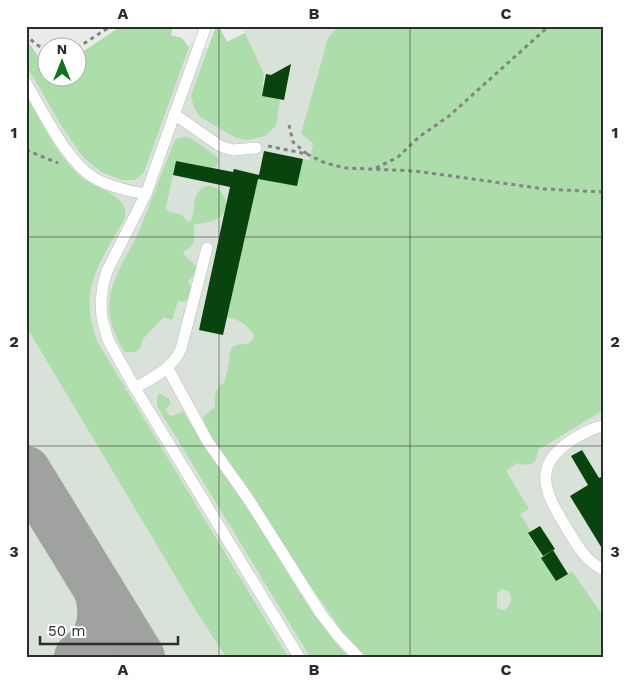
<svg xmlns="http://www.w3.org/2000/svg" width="629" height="683" font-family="'Work Sans',sans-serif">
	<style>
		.built { fill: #d9e2d9 }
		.green { fill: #acddab; fill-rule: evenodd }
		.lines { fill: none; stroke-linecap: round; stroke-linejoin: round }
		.taxiway { stroke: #a0a2a0; stroke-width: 50 }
		.building { fill: #09440f }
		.lane-casing { stroke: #bcbebb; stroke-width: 12 }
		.path { stroke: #838483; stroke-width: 3; stroke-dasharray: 4 4; stroke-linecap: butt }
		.lane { stroke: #fff; stroke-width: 11 }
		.grid { fill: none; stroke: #2b2c2b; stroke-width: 1; stroke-opacity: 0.55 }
		.neatline { fill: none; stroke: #2b2c2b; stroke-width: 2 }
		.grid-label { font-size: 16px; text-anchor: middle; font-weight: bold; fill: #2b2c2b }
	</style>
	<rect width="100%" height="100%" fill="#e9ebe9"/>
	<polygon class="built" points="242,26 603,26 603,657 26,657 26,51 63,111 189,47 190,43 211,49 245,33"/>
	<g class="green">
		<polygon points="121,26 173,26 171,35 182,38 189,47 144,172 135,180 122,180 101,172 83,157 63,128 26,65 26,39 38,56 47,60 48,78 78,78 78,55"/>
		<polygon points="216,26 219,26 227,42 245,33 264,74 262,85 268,87 279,95 280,99 276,126 265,136 249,140 236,138 200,117 194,108 191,96"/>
		<path d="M338 26H603V410L538 450C538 464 529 467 517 463L506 471 529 509 520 514 531 531 528 534 556 581 572 571 603 616V657H367L343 632 311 587 204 427 203 417 215 407C215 397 214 388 224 383 226 376 228 369 229 362 231 344 231 346 250 343L253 339 254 334C245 324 240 320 227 317L258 179 297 186 303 159 310 161 313 143 301 134 328 38ZM502 589 509 592C513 598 511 606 504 610L499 609 497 607V593Z"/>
		<path d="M26 96C41 121 58 157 80 176 95 189 133 195 124 220 99 265 78 288 97 341L288 657H226L198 614 26 326Z"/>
		<path d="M184 137 191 138 217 157C219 162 218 166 213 168L176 161 166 207C168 215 175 212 182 215L187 221 190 222C196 214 191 199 200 190 217 172 251 220 196 224L194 226V241L191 247 183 252C188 263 207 265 188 281L192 290 189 299 183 302 178 301 172 320 164 317 143 339 140 349 135 352H125C119 345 116 337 113 328 99 289 128 259 142 224 153 197 163 169 174 142L176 139Z"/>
		<path d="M159 393 168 398 171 404 166 408 168 415 173 416 183 411C201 444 225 474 246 506 279 557 307 612 348 657H310L157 406V398Z"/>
	</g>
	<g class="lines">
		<g class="taxiway">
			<polyline points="26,471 140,657"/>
			<path d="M79 657C103 640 106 617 99 590"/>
		</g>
	</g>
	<g class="building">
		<polygon points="291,64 284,100 262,96 266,74 271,75"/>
		<polygon points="264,151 303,159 297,186 258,179 223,335 199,330 230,187 173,175 176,161 233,172 234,169 259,175"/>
		<polygon points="582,450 599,478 603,476 603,550 570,496 588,485 571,456"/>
		<polygon points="540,526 555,549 543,556 528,533"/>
		<polygon points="553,550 568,574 556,581 541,558"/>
	</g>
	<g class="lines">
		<defs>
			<g id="lane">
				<polyline points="206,26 146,194 107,271 103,285 101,302 102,318 108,340 135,388 299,657"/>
				<path d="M26 83C43 111 66 161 94 178 110 187 128 191 146 194"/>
				<polyline points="174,114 220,146 233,150 256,148"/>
				<polyline points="168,369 208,442 249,500 321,614 338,636 358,657"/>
				<path d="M135 388C154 377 172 369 181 349L207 248"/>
				<path d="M603 426C591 428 582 434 572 440 531 466 545 493 566 527 576 544 585 560 603 570"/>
			</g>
		</defs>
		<use href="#lane" class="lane-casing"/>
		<g class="path">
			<path d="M26 33C31 41 38 47 48 50"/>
			<polyline points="77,48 111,26"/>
			<polyline points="268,146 307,154 293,142 289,125"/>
			<polyline points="26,150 58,163"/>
			<polyline points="307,154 325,163 346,168 415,171 545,189 603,192"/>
			<polyline points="376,168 398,157 419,137 449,116 549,26"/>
		</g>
		<use href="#lane" class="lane"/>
	</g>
	<path class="grid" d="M219 26V657M410 26V657M26 237H603M26 446H603"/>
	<rect width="629" height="683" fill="none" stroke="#ffffff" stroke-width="55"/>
	<g transform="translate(62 62)"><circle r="24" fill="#ffffff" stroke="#aaabaa"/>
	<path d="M0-4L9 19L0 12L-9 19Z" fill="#13701d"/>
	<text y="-8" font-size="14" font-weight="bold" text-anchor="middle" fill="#2b2c2b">N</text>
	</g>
	<path d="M40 636v8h138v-8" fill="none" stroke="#2b2c2b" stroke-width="2.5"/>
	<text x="48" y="636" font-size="15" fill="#2b2c2b" stroke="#ffffff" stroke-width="4" paint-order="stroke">50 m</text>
	<rect x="28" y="28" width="574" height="628" class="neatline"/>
	<g class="grid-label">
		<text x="123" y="19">A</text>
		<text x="314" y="19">B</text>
		<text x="506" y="19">C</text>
		<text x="14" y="138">1</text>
		<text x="615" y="138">1</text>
		<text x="14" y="347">2</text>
		<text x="615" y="347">2</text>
		<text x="14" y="557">3</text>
		<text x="615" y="557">3</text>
		<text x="123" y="675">A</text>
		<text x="314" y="675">B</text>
		<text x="506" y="675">C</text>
	</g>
</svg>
